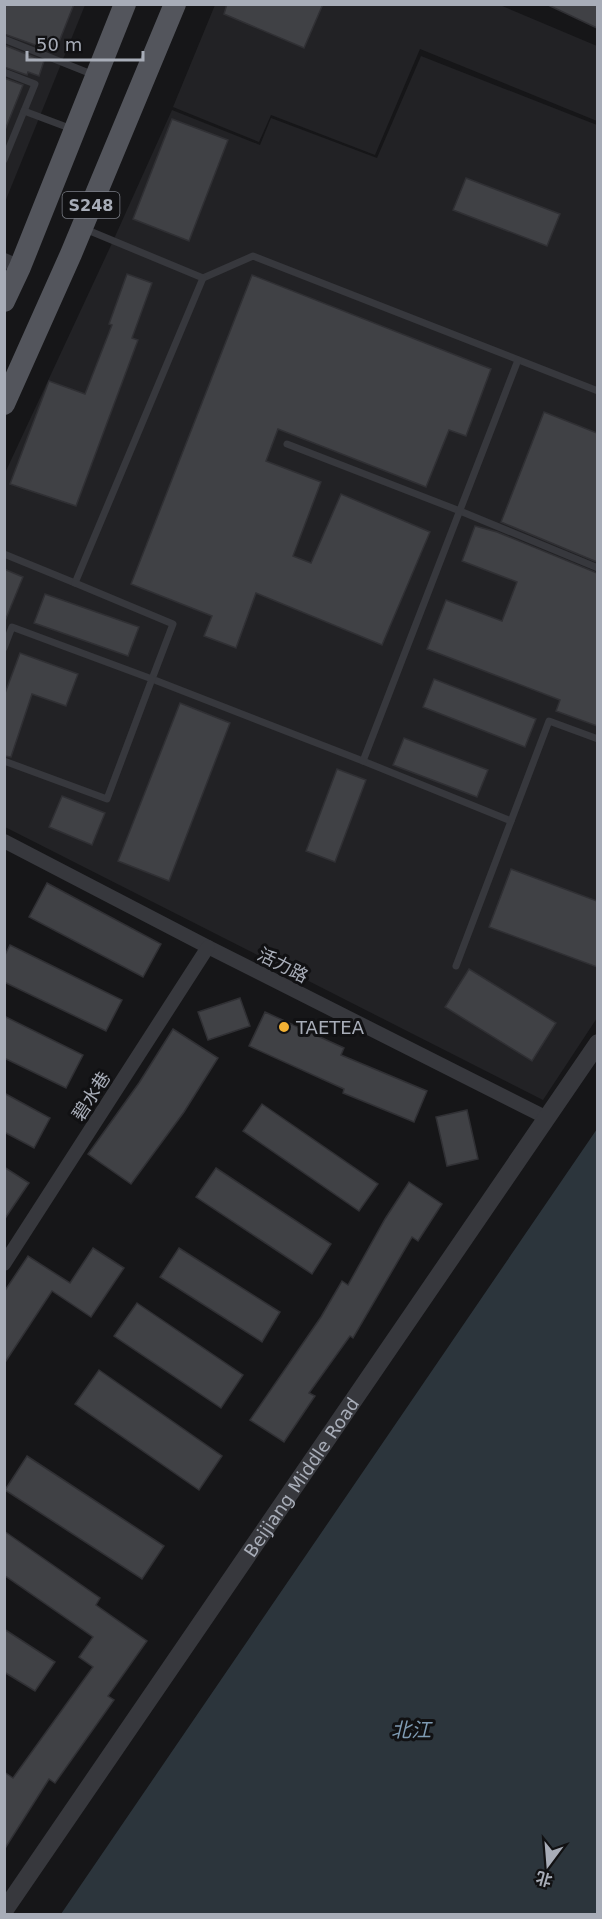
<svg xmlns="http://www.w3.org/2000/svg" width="602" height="1919" font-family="'DejaVu Sans','Noto Sans SC',sans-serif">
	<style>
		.built { fill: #222225 }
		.water { fill: #2c353c }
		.building { fill: #404145; stroke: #303034; stroke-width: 1.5 }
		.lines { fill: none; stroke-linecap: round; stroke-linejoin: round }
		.service { stroke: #37383d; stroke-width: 7 }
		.minor { stroke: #37383d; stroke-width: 14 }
		.tertiary { stroke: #37383d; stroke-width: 18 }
		.primary { stroke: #53555c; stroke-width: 22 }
		.poi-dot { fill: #f2b134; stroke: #111113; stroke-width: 2 }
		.labels { text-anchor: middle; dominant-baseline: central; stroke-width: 6; stroke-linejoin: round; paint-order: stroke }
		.shield { fill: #111113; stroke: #7b7e86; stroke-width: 1.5 }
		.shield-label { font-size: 16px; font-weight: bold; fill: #a8adb8 }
		.street-label { font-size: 18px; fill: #a8adb8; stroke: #111113 }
		.poi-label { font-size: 18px; fill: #a8adb8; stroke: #111113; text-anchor: start }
		.water-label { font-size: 20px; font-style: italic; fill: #7f9bb3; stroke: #111113 }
	</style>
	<rect width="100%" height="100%" fill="#161618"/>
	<g class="built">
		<polygon points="5,5 85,5 5,202"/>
		<polygon points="215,5 500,5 597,46 597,121 420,49 375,155 271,115 259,142 173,107"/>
		<polygon points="421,56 597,125 597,1018 543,1100 5,827 5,473 113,241 172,110 260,145 271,118 377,158"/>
	</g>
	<polygon class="water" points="597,1129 597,1914 60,1914 61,1914"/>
	<g class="building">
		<polygon points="4,4 74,4 55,52 4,34"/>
		<polygon points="227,4 323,4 304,48 224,14"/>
		<polygon points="546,4 597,4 597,28"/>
		<polygon points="4,45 44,61 39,76 28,72 27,75 4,67"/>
		<polygon points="4,78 23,85 5,130 4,129"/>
		<polygon points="172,119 228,140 189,241 133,219"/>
		<polygon points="466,178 560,214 547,246 453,210"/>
		<polygon points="127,274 152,283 132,338 138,340 76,506 10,484 49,381 85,394 112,325 109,324"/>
		<polygon points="252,275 491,369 466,436 449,430 426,487 278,429 266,461 321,482 293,556 311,563 341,494 430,532 382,645 256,593 236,648 204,636 212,616 131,584"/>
		<polygon points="544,412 597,433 597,562 501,522"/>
		<polygon points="475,526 497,532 597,573 597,726 556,711 560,700 427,649 446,600 502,621 517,582 462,561"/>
		<polygon points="4,569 23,577 5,621 4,621"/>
		<polygon points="45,594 139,627 128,656 34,623"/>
		<polygon points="20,653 78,674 66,706 32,694 11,757 4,756 4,696"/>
		<polygon points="434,679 536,719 525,747 423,707"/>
		<polygon points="180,703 230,723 169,881 118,861"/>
		<polygon points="404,738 488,770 477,797 393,765"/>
		<polygon points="337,769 366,780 335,862 306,851"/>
		<polygon points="62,796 105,813 92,845 49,827"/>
		<polygon points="511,869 597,901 597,967 489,927"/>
		<polygon points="47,883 161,944 143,977 29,917"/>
		<polygon points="10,945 122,1000 106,1031 4,982 4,957"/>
		<polygon points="469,969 556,1023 532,1061 445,1007"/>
		<polygon points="240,998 250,1026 208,1040 198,1012"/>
		<polygon points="265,1012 344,1048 341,1055 427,1091 414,1122 343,1093 344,1089 249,1046"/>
		<polygon points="4,1016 83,1055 66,1088 4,1058"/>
		<polygon points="173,1029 218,1058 184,1112 131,1184 88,1154 139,1083"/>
		<polygon points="4,1093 50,1118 34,1148 4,1132"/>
		<polygon points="262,1104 378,1184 359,1211 243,1131"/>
		<polygon points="467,1110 478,1159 447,1166 436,1117"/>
		<polygon points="4,1167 29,1183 4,1220"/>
		<polygon points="216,1168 331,1244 312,1274 196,1197"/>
		<polygon points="409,1182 442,1204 418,1241 412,1237 353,1338 350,1336 309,1393 315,1396 284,1442 250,1420 321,1317 342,1281 348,1285 385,1219"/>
		<polygon points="93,1248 124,1268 91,1317 52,1291 4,1364 4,1292 28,1256 70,1283"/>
		<polygon points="179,1248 280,1312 262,1342 160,1277"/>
		<polygon points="137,1303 243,1375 221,1408 114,1336"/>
		<polygon points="99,1370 222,1456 199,1490 75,1404"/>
		<polygon points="27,1456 164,1546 142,1579 5,1490"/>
		<polygon points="4,1531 100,1598 96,1605 147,1641 108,1696 114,1700 55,1783 49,1779 4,1850 4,1772 13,1778 93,1667 79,1657 93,1637 4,1575"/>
		<polygon points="4,1629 55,1662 35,1691 4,1672"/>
	</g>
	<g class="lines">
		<g class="service">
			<polyline points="4,39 94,75"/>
			<polyline points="4,72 35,84 4,160"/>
			<polyline points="24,111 72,129"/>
			<polyline points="203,278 253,256 598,391"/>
			<polyline points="287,444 460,511 598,568"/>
			<polyline points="4,554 75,583 203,278 85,229"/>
			<polyline points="75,583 173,624 152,679 363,761 511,821"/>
			<polyline points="4,648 12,627 152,679 107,799 4,761"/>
			<polyline points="363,761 518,360"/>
			<polyline points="456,966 549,721 598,739"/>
		</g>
		<g class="minor">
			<polyline points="4,260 20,267"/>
			<polyline points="4,841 208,947 547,1118"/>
			<polyline points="4,1264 208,947"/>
		</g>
		<path class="tertiary" id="s1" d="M4 1911 598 1043"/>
		<g class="primary">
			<polyline points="4,301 20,267 125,4"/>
			<polyline points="4,404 71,254 175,4"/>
		</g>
	</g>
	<circle class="poi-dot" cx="284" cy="1027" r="6"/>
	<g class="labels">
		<rect class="shield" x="62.5" y="192" width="57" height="26" rx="4.5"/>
		<g class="shield-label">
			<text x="91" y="205">S248</text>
		</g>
		<g class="street-label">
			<text transform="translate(283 965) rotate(27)">活力路</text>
			<text transform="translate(91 1096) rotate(-57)">碧水巷</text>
			<text stroke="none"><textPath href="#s1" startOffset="526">Beijiang Middle Road</textPath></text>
		</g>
		<g class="poi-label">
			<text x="296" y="1027">TAETEA</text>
		</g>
		<g class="water-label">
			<text x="411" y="1730">北江</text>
		</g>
	</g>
	<rect width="602" height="1919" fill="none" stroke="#a8adb8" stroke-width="12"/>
	<g transform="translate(548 1865) rotate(196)" stroke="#111113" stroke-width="4.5" paint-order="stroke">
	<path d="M0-4.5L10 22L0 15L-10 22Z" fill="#a8adb8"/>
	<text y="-9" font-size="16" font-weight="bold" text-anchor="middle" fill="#a8adb8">北</text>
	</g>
	<path d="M27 51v9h116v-9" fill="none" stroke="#a8adb8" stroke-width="3"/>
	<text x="36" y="51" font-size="18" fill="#a8adb8" stroke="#111113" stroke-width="4.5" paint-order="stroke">50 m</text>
</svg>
